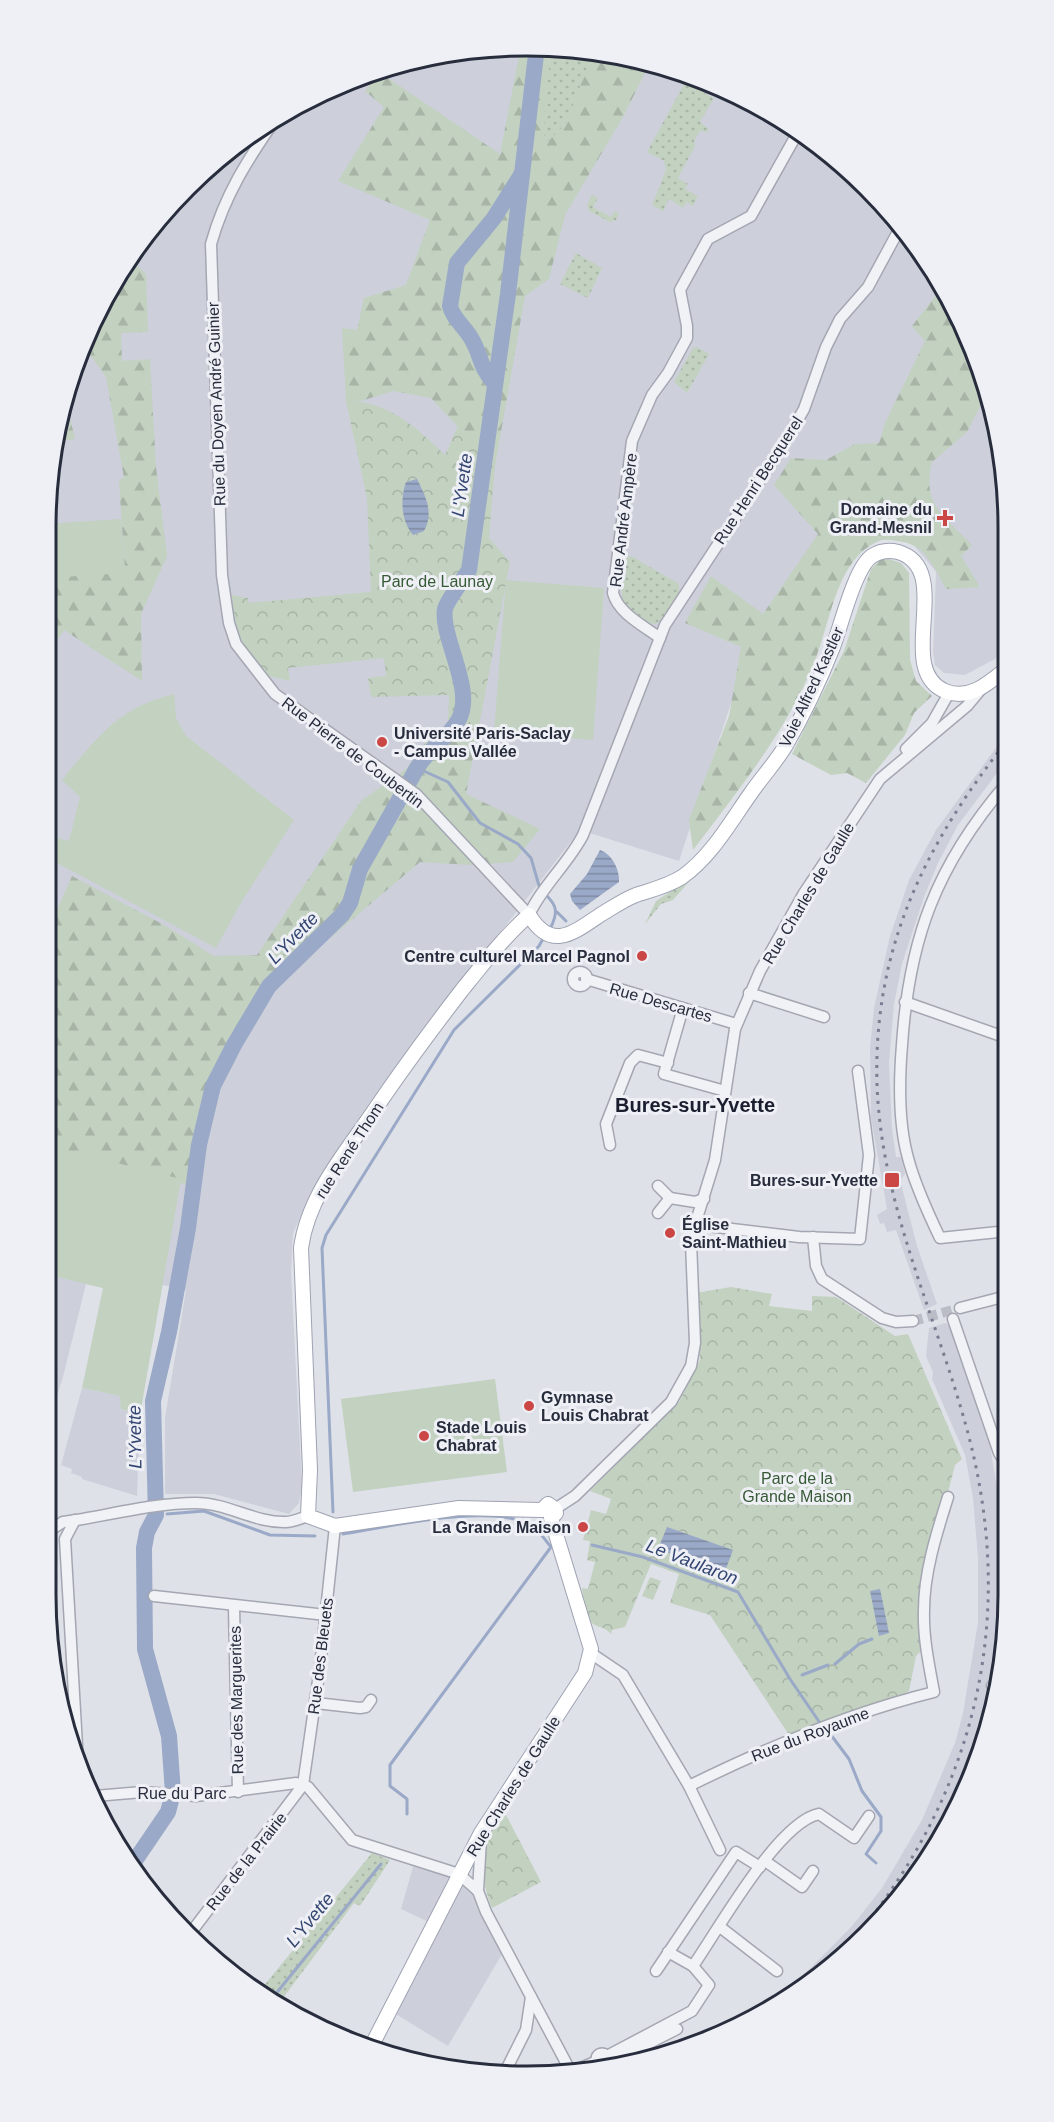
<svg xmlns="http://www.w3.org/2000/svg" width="1054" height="2122" viewBox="0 0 1054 2122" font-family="Helvetica,sans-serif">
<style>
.built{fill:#cdd0da}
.grass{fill:url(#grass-dots)}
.forest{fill:url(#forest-firs)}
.park{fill:url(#park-crowns)}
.garden{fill:#c2d1c0}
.water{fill:url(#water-rules)}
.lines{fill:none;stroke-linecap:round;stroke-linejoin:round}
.stream{stroke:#9aa9c7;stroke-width:3}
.river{stroke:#9aa9c7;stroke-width:16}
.minor-tunnel{stroke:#babdc6;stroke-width:10;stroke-dasharray:10 5;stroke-linecap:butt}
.minor-casing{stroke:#a4a7b2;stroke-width:13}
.major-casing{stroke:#9ea3b3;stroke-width:16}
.minor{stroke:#f1f2f6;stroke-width:10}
.major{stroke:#fff;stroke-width:14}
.rail{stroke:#797e91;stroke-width:3;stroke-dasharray:3 6;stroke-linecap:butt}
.poi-dot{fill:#ca4746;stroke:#eef0f5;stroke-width:2}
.labels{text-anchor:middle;stroke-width:6;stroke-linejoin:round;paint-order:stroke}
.street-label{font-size:16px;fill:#282d3e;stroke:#eef0f5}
.poi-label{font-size:16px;font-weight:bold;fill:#282d3e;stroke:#eef0f5;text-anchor:end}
.park-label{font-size:16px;fill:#375a36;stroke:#eef0f5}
.water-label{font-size:18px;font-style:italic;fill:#334571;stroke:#eef0f5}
.quarter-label{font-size:20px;font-weight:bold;fill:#1a1e2f;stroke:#eef0f5}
.rim{fill:none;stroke:#282d3e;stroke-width:3}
</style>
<defs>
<pattern id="grass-dots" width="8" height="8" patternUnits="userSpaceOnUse" patternTransform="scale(1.5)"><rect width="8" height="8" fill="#c2d1c0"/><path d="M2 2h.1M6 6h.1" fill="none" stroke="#a7b4a6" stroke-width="1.8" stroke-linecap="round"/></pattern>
<pattern id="forest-firs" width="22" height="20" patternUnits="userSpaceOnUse" patternTransform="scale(1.5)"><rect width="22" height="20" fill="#c2d1c0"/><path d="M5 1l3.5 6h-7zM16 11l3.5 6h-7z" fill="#a7b4a6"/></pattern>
<pattern id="park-crowns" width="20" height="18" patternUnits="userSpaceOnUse" patternTransform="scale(1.5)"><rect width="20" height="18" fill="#c2d1c0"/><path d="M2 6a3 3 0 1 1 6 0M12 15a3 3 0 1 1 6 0" fill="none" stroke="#a7b4a6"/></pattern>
<pattern id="water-rules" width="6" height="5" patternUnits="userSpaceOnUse" patternTransform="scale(1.5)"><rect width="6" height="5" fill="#9aa9c7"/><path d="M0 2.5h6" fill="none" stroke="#7e8aa3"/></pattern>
</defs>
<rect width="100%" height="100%" fill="#dfe1e8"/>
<g class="built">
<path d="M527 45 621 54 712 82 821 145 910 234 972 343 1005 464 1006 653 965 675 944 673 935 665 933 652 936 572 912 543 857 493 747 655 679 861 580 830 468 974 393 1075 311 1195 293 1233 291 1272 302 1486 299 1503 289 1514 214 1494H165V1418L186 1290 107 1273 103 1288 86 1284 63 1377 45 1433V649L60 619 45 608V527L54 433 82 342 126 259 186 186 260 126 343 82 433 54Z"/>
<path d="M1006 734V761L958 825 938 863 924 897 902 964 894 1004 889 1063 892 1129 896 1157H901L905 1174 900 1180 917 1246 937 1304 924 1310 896 1230 887 1232 884 1223 880 1224 877 1215 887 1209 871 1118 870 1048 874 1008 890 936 909 880 936 830Z"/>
<path d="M945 1323 952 1326 987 1429 1004 1528 1005 1597 1001 1639 985 1718 955 1807 889 1913 821 1977 772 2007 852 1926 882 1888 922 1820 955 1743 963 1713 978 1622V1558L973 1498 965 1455 932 1379 933 1372 926 1356 929 1328Z"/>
<path d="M82 1388 121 1396V1409L140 1415 137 1496 82 1479V1477L71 1473 72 1469 61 1465Z"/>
<path d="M414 1863 450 1875 473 1894 502 1954 448 2046 394 2013 437 1926 401 1909Z"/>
</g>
<g class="grass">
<path d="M551 47 593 52 566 124 544 145V113Z"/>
<path d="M689 75 709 81 703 92 714 98 700 122 709 129 707 132 700 131 694 141 695 146 678 178 688 184 685 189 698 196 693 206 687 202 683 208 669 199 663 211 652 205 666 170 664 161 647 152Z"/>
<path d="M592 195 598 198 593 207 611 217 615 211 619 214 616 220 610 222 589 211 587 205Z"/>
<path d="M576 253 602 268 588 298 560 284Z"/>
<path d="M697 347 709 354 687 393 674 382 693 348Z"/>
<path d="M631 556 679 584V594L663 619 655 624 648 623 625 605 622 598 621 559Z"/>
<path d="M694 876 673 900 661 904 645 924 656 901Z"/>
<path d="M372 1853 390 1860 360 1906 354 1903 277 2006 258 1993Z"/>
</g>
<g class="forest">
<path d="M521 46 551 47 544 113V145L566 124 593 52 621 54 650 63 623 117 565 215 549 279 525 296 495 466 431 398 393 391 361 401H346L342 328 357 330 364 298 406 285 430 220 338 181 384 107 365 91 379 72 500 154Z"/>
<path d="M137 246 135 264 146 274 148 332 121 333 122 361 150 359 156 467 167 556 141 614 142 681 64 630 45 658V578L125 572 119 480 124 478 106 377 91 356 77 359C87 324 113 275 137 246Z"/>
<path d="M941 289 972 343 986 395 967 432 932 462C921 505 945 517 972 545L961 556 980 587 946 589C934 567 925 543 897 541 891 540 884 539 879 541 837 558 831 620 816 658 788 730 739 789 693 850L689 820 729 716 741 647 685 623 711 576 763 614 818 534 774 485 791 458 826 460 855 444 879 443 885 423 925 341 912 326Z"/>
<path d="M65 398 75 439 53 442Z"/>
<path d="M883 557 901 563 909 573 910 660 916 681 932 696 914 713 905 735 866 783 847 773 831 775 792 754 844 651 871 569Z"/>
<path d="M485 694 466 794 540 829 513 862 473 865 420 862 254 1002 216 1068 198 1127 188 1185 45 1146V937L72 876 164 925 214 956 257 955 361 801 406 769 428 739Z"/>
</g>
<g class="park">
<path d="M346 401C386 400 418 428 445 455L458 426 495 466 489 538 510 562 485 694 448 724 449 695 371 697 368 678 386 676 384 658 288 668 290 681 264 675C243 645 234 632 232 595L248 598 249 603 371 592 367 498Z"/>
<path d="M731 1287 772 1294 769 1306 812 1311V1296L836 1297 895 1336 908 1334 962 1459 955 1465 925 1582 923 1649 916 1656 909 1691 898 1698 819 1727 813 1724 789 1735 710 1615 670 1603 679 1574 651 1564 625 1627 612 1630 611 1634C605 1627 600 1628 595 1625 585 1620 584 1599 582 1588L588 1589 595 1562 587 1560 590 1541 583 1540 591 1510 606 1514 611 1499 590 1491 679 1402 700 1360 696 1293Z"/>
<path d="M650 1577 661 1581 653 1600 642 1596Z"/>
<path d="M504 1811 541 1882 492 1908C477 1872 481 1842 504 1811Z"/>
</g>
<g class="garden">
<path d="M121 519 125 573 45 578V524Z"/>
<path d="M506 580 604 588 593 740 494 732Z"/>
<path d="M174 694 176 718 186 736 294 820 242 901 216 948 46 857 49 836 69 841 80 797 62 780 69 771C104 730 120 708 174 694Z"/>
<path d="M45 1145 181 1179 140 1415 121 1409 120 1396 82 1388 103 1288 45 1274Z"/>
<path d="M495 1379 507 1472 353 1492 341 1399Z"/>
</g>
<g class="water">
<path d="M417 479C426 497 434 513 424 531L413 535C401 521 400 499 406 482Z"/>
<path d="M600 850C612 854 620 870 619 882L580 910 572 901 570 894 587 874Z"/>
<path d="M667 1527 733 1550 724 1574 658 1549Z"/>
<path d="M880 1589 889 1633 879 1636 870 1591Z"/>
</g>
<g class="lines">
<g class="stream">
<path d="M417 768 448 782 480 823 518 844 531 858 540 889"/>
<path d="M545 894C558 906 558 913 550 929"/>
<path d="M557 912 566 921"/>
<path d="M333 1512 322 1248 326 1235 454 1030 539 946 544 937"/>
<path d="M167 1514 204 1511 270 1535 315 1536"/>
<path d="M343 1534C387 1527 494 1502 532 1526 539 1530 545 1540 551 1547L390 1765V1786L407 1799V1814"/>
<path d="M592 1545 643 1557 738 1592 790 1679 820 1723"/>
<path d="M835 1664 859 1644 872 1639"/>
<path d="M802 1675 828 1665"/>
<path d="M828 1731 849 1759 862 1791 881 1817V1831L866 1854 876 1863"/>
<path d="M270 2001 381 1864"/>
</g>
<g class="river">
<path d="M495 384C479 367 482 356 471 338 465 327 453 319 450 306L457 263 494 218 521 175"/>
<path d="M132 1865 168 1812 173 1793 169 1736 145 1649 144 1548 147 1532 156 1515 153 1401 169 1332 188 1228 199 1145 213 1086 234 1045 269 986 342 915 350 903 360 869 417 768C428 749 449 738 459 719 475 689 440 636 445 609 447 600 464 579 469 570L508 294 537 46"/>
</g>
<path class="minor-tunnel" d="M913 1321 960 1308"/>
<defs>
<g id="minor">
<path d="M277 117C248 159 225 194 211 244L222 575 229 623 236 644 275 694 416 794 529 915C542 886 568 864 583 835L665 625 787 439 804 409 826 347 840 319 868 287 901 226"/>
<path d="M660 638C644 626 618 613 613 593L632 441 652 395 668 373 687 338V326L680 290 708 239 751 216 798 132"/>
<path d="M906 749 932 723 949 693"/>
<path d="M1006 784C936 866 909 939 902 1045 899 1081 898 1122 908 1158 915 1185 928 1213 940 1238L1008 1231"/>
<circle cx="580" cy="979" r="7"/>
<path d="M586 979 736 1024"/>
<path d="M749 993 824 1017"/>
<path d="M905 1002 1007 1038"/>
<path d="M683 1008 664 1074 725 1091"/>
<path d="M610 1145 606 1124 630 1063 638 1055 668 1063"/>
<path d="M658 1186 670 1198"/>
<path d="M670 1198 695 1202 704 1199"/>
<path d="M658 1213 670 1198"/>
<path d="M699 1225 799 1237 860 1239 869 1155 858 1071"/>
<path d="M813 1237 816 1266 822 1279 882 1318 896 1322 913 1321"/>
<path d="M960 1308 999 1298 1008 1290"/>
<path d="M953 1319 999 1453 1009 1468"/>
<path d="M555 1509 575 1496 671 1402 691 1366 695 1343 691 1242 699 1225 698 1215 715 1160 735 1029 760 971 804 893 880 779 967 706 982 688"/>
<path d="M75 1520 65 1539 78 1763"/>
<path d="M45 1529H52L63 1522C107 1516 151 1503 196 1503 227 1503 255 1523 286 1522 293 1522 301 1518 308 1516"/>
<path d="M154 1596 326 1615"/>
<path d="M234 1607 238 1792"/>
<path d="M592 1654 623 1675 689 1786 720 1850"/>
<path d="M992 1686H1000"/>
<path d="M316 1703 360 1708 366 1707 371 1700"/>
<path d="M689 1786C768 1747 849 1713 934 1692 929 1665 923 1637 924 1610 924 1572 937 1532 948 1497"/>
<path d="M95 1796 142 1792 196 1796 296 1783 308 1787 352 1840 459 1874 478 1891"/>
<path d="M481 1839 478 1891 486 1912 571 2072"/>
<path d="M765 1861 802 1887 813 1871"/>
<path d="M720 1927 777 1971"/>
<path d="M189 1935 303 1785 320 1667 335 1526"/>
<path d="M668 1952 693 1966"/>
<path d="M656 1971 736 1852 760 1867"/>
<circle cx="602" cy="2059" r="5.5"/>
<path d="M607 2056 692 2011 709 1985 693 1966C718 1930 778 1822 819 1814L854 1838 869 1816"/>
<path d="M607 2061 616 2060 677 2029"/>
<path d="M506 2070 526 2030 531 1997"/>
<path d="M571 2072 597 2061"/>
</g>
<g id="major">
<path d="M542 1510 459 1508 335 1526 308 1516 310 1470 301 1248C308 1195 347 1151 376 1108 403 1068 432 1029 462 990 483 964 504 937 529 915 551 951 572 934 600 915 612 908 623 900 636 895 651 890 668 886 682 877 711 857 731 821 751 793 762 777 776 762 786 745 804 714 820 680 833 647 841 626 855 567 872 556 880 551 890 550 898 552 956 569 893 669 945 691 969 701 989 683 1006 669"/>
<path d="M372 2045 481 1833 585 1673 591 1649 551 1518 556 1513 555 1509 548 1504 542 1510"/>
</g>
</defs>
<use href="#minor" class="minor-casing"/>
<use href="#major" class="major-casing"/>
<use href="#minor" class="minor"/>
<use href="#major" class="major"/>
<path class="rail" d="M818 1979C967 1826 1024 1634 966 1426 935 1313 881 1204 877 1084 873 949 925 845 1006 742"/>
</g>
<g class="poi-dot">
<path d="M942 509h6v6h6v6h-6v6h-6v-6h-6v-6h6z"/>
<circle cx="382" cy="742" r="6"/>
<circle cx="642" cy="956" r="6"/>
<rect x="884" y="1172" width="16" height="16" rx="3"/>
<circle cx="670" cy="1233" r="6"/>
<circle cx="529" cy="1406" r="6"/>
<circle cx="424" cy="1436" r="6"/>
<circle cx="583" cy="1527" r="6"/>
</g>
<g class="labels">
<g class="street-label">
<text transform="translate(216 404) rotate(-92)" y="6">Rue du Doyen André Guinier</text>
<text transform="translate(758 480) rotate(-57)" y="6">Rue Henri Becquerel</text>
<text transform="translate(623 520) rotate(-83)" y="6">Rue André Ampère</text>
<text transform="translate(811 687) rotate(-65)" y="6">Voie Alfred Kastler</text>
<text transform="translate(353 752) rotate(37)" y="6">Rue Pierre de Coubertin</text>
<text transform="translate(808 893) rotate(-59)" y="6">Rue Charles de Gaulle</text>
<text transform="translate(661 1002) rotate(16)" y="6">Rue Descartes</text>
<text transform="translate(349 1150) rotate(-57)" y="6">rue René Thom</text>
<text transform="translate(320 1656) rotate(-83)" y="6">Rue des Bleuets</text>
<text transform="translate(236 1700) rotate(-91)" y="6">Rue des Marguerites</text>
<text transform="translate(810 1734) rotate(-21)" y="6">Rue du Royaume</text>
<text transform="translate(513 1786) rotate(-58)" y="6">Rue Charles de Gaulle</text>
<text x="182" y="1799">Rue du Parc</text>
<text transform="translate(246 1861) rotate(-52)" y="6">Rue de la Prairie</text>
</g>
<g class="poi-label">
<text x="932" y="515">Domaine du<tspan x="932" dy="18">Grand-Mesnil</tspan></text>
<text x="394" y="739" text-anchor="start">Université Paris-Saclay<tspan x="394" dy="18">- Campus Vallée</tspan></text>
<text x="630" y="962">Centre culturel Marcel Pagnol</text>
<text x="878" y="1186">Bures-sur-Yvette</text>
<text x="682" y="1230" text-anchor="start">Église<tspan x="682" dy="18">Saint-Mathieu</tspan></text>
<text x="541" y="1403" text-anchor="start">Gymnase<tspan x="541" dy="18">Louis Chabrat</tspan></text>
<text x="436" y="1433" text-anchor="start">Stade Louis<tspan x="436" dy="18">Chabrat</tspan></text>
<text x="571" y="1533">La Grande Maison</text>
</g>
<g class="park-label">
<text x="437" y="587">Parc de Launay</text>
<text x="797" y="1484">Parc de la<tspan x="797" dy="18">Grande Maison</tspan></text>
</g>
<g class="water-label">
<text transform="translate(462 485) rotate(-82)" y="6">L'Yvette</text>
<text transform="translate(293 938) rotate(-46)" y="6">L'Yvette</text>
<text transform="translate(135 1437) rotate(-91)" y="6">L'Yvette</text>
<text transform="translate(692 1562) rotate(21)" y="6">Le Vaularon</text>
<text transform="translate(310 1920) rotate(-51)" y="6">L'Yvette</text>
</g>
<g class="quarter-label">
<text x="695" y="1112">Bures-sur-Yvette</text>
</g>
</g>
<path d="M0 0H1054V2122H0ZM527 56H527A471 471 0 0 1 998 527V1595A471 471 0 0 1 527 2066H527A471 471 0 0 1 56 1595V527A471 471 0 0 1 527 56Z" fill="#eef0f5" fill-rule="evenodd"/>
<path class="rim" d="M527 56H527A471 471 0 0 1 998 527V1595A471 471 0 0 1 527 2066H527A471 471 0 0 1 56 1595V527A471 471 0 0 1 527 56Z"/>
</svg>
